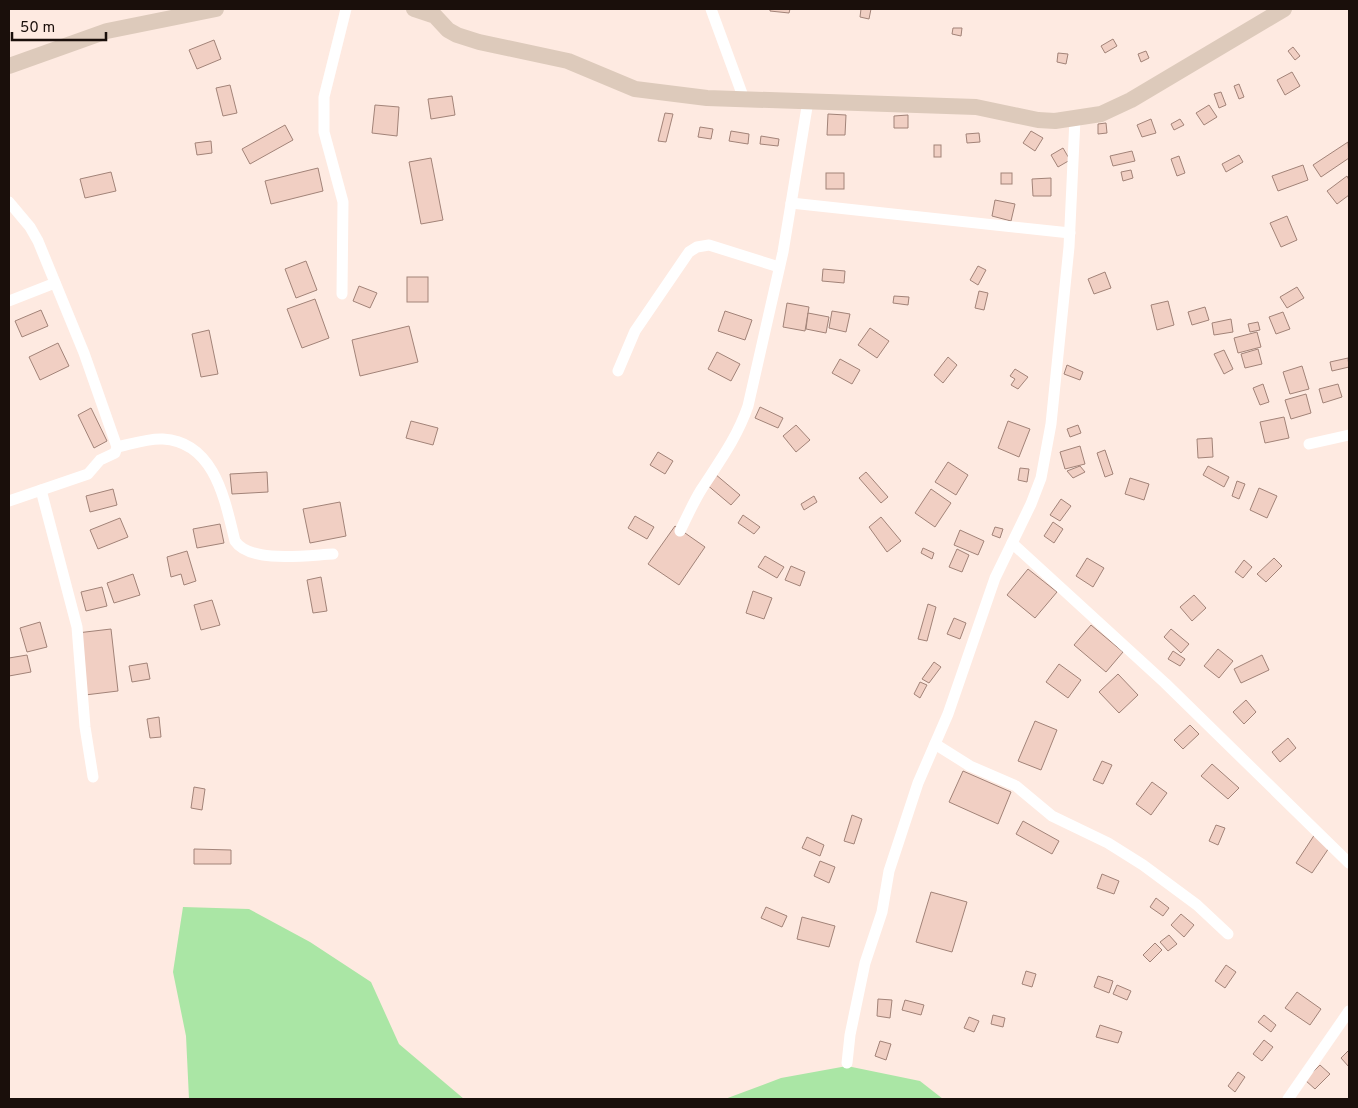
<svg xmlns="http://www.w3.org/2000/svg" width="1358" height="1108" viewBox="0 0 1358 1108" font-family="Overpass,sans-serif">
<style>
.green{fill:#aae6a5}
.building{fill:#f1cfc3;stroke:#a28378}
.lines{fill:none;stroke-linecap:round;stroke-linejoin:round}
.street{stroke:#fff;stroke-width:11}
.secondary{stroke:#ddcabb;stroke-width:16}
</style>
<rect width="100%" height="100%" fill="#feeae1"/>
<g class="green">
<path d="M183 907 249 909 310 942 371 982 399 1044 464 1099H189L186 1036 173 972Z"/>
<path d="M847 1066 920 1081 943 1099H725L781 1078Z"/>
</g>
<g class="building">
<path d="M770 9H790L789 13 770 11Z"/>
<path d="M861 9H871L869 19 860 17Z"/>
<path d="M953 28H962L961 36 952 34Z"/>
<path d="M1113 39 1117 46 1105 53 1101 46Z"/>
<path d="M214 40 221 59 197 69 189 50Z"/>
<path d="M1293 47 1300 56 1295 60 1288 51Z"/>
<path d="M1146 51 1149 58 1141 62 1138 54Z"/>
<path d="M1058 53 1068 54 1066 64 1057 62Z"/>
<path d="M1292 72 1300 86 1285 95 1277 80Z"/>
<path d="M1239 84 1244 97 1239 99 1234 86Z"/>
<path d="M230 85 237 113 223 116 216 88Z"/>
<path d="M1221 92 1226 105 1219 108 1214 94Z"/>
<path d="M452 96 455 115 431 119 428 99Z"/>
<path d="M375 105 399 107 397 136 372 133Z"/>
<path d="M1209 105 1217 117 1204 125 1196 113Z"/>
<path d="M665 113 673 114 666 142 658 141Z"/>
<path d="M828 114 846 115 845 135H827Z"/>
<path d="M908 115V128H894V116Z"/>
<path d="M1151 119 1156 133 1142 137 1137 125Z"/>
<path d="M1180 119 1184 125 1174 130 1171 124Z"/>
<path d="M1106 123 1107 133 1098 134V124Z"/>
<path d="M285 125 293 140 250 164 242 149Z"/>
<path d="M700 127 713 129 711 139 698 137Z"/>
<path d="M731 131 749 134 748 144 729 141Z"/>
<path d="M1031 131 1043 138 1035 151 1023 143Z"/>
<path d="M979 133 980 142 967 143 966 134Z"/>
<path d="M761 136 779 139 778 146 760 144Z"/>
<path d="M211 141 212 153 197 155 195 143Z"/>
<path d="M1348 142 1349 158 1321 177 1313 165Z"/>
<rect x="934" y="145" width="7" height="12"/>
<path d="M1063 148 1070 160 1058 167 1051 155Z"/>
<path d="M1132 151 1135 161 1113 166 1110 156Z"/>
<path d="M1239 155 1243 162 1226 172 1222 164Z"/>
<path d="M1179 156 1185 173 1177 176 1171 159Z"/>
<path d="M431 158 443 220 421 224 409 162Z"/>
<path d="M1303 165 1308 180 1278 191 1272 176Z"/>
<path d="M318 168 323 191 271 204 265 181Z"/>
<path d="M1131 170 1133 178 1123 181 1121 172Z"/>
<path d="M111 172 116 191 85 198 80 179Z"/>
<rect x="826" y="173" width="18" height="16"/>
<rect x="1001" y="173" width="11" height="11"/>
<path d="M1347 176 1349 180V195L1337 204 1327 191Z"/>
<path d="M1051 178V196H1033L1032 179Z"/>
<path d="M995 200 1015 204 1011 221 992 216Z"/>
<path d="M1287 216 1297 240 1281 247 1270 223Z"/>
<path d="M306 261 317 290 296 298 285 269Z"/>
<path d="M978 266 986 270 978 285 970 280Z"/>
<path d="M823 269 845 271 844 283 822 281Z"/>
<path d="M1105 272 1111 288 1094 294 1088 279Z"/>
<rect x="407" y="277" width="21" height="25"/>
<path d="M359 286 377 293 370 308 353 301Z"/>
<path d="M1297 287 1304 298 1287 308 1280 297Z"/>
<path d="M979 291 988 293 984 310 975 308Z"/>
<path d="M894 296 909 297 908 305 893 303Z"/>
<path d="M315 299 329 338 302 348 287 309Z"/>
<path d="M1168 301 1174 325 1157 330 1151 305Z"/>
<path d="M787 303 809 307 805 331 783 327Z"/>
<path d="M1205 307 1209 320 1192 325 1188 312Z"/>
<path d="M41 310 48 326 22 337 15 321Z"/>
<path d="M725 311 752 320 745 340 718 331Z"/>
<path d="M832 311 850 314 846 332 829 328Z"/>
<path d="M1283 312 1290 329 1276 334 1269 317Z"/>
<path d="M808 313 829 317 826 333 806 329Z"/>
<path d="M1231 319 1233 332 1214 335 1212 323Z"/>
<path d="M1258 322 1260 330 1250 332 1248 324Z"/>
<path d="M409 326 418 362 360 376 352 340Z"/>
<path d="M870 328 889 341 877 358 858 345Z"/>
<path d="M209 330 218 374 201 377 192 334Z"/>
<path d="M1257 332 1261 347 1238 353 1234 338Z"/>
<path d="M58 343 69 366 40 380 29 357Z"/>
<path d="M1258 349 1262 364 1245 368 1241 354Z"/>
<path d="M1224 350 1233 369 1224 374 1214 354Z"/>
<path d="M717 352 740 364 731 381 708 369Z"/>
<path d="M948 357 957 365 943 383 934 375Z"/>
<path d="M1348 358 1349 367 1332 371 1330 362Z"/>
<path d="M840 359 860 370 852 384 832 373Z"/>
<path d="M1067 365 1083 372 1080 380 1064 374Z"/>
<path d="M1302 366 1309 389 1290 394 1283 372Z"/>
<path d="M1015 369 1028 377 1018 389 1011 385 1015 379 1010 376Z"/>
<path d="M1263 384 1269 402 1260 405 1253 388Z"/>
<path d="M1338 384 1342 397 1323 403 1319 389Z"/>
<path d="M1306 394 1311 413 1291 419 1285 400Z"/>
<path d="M760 407 783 418 778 428 755 418Z"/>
<path d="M91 408 107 441 94 448 78 415Z"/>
<path d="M1284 417 1289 438 1265 443 1260 422Z"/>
<path d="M411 421 438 428 433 445 406 438Z"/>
<path d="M1008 421 1030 429 1019 457 998 448Z"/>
<path d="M796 425 810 440 796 452 783 436Z"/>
<path d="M1078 425 1081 433 1070 437 1067 429Z"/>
<path d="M1212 438 1213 457 1198 458 1197 439Z"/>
<path d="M1080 446 1085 464 1065 469 1060 452Z"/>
<path d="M1105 450 1113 474 1105 477 1097 453Z"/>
<path d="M658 452 673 461 665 474 650 465Z"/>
<path d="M948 462 968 475 956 495 935 482Z"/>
<path d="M1080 466 1085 472 1073 478 1067 471Z"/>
<path d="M1208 466 1229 477 1224 487 1203 475Z"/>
<path d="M1020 468 1029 469 1027 482 1018 480Z"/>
<path d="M267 472 268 492 232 494 230 474Z"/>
<path d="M866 472 888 497 881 503 859 478Z"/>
<path d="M715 474 740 495 731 505 706 484Z"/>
<path d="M1130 478 1149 484 1144 500 1125 494Z"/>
<path d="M1237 481 1245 484 1239 499 1232 496Z"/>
<path d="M1259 488 1277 496 1267 518 1250 510Z"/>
<path d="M113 489 117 505 90 512 86 496Z"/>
<path d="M931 489 951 503 935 527 915 513Z"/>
<path d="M814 496 817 502 804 510 801 504Z"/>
<path d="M1061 499 1071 506 1060 521 1050 515Z"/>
<path d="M340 502 346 536 310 543 303 509Z"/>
<path d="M743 515 760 527 754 534 738 523Z"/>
<path d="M635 516 654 527 647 539 628 528Z"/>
<path d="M881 517 901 541 887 552 869 527Z"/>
<path d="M120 518 128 537 98 549 90 530Z"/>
<path d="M1053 522 1063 529 1054 543 1044 536Z"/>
<path d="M220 524 224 543 197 548 193 529Z"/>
<path d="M675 526 705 547 679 585 648 564Z"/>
<path d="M995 527 1003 529 1000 538 992 535Z"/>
<path d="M960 530 984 541 978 555 954 545Z"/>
<path d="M923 548 934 553 932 559 921 553Z"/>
<path d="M957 549 969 555 962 572 949 567Z"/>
<path d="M187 551 196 581 184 585 181 574 171 577 167 557Z"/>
<path d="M765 556 784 567 777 578 758 567Z"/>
<path d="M1087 558 1104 568 1093 587 1076 576Z"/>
<path d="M1274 558 1282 566 1266 582 1257 574Z"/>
<path d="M1244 560 1252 567 1243 578 1235 572Z"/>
<path d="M791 566 805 572 800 586 785 580Z"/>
<path d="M1028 569 1057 592 1035 618 1007 595Z"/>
<path d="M133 574 140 595 114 603 107 583Z"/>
<path d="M321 577 327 611 313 613 307 580Z"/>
<path d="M102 587 107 606 86 611 81 592Z"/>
<path d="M753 591 772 598 764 619 746 613Z"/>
<path d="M1194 595 1206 608 1192 621 1180 607Z"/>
<path d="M212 600 220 625 201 630 194 605Z"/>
<path d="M928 604 936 607 927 641 918 639Z"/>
<path d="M954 618 966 623 960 639 947 634Z"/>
<path d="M40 622 47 647 27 652 20 628Z"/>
<path d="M1091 625 1123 652 1106 672 1074 645Z"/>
<path d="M111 629 118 691 85 695 77 633Z"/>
<path d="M1171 629 1189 644 1181 653 1164 637Z"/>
<path d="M1218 649 1233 661 1219 678 1204 666Z"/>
<path d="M1173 651 1185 659 1180 666 1168 659Z"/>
<path d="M27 655 31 672 9 676V658Z"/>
<path d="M1262 655 1269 670 1241 683 1234 669Z"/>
<path d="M934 662 941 667 929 683 922 679Z"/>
<path d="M147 663 150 679 132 682 129 666Z"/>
<path d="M1059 664 1081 680 1068 698 1046 682Z"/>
<path d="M1118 674 1138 695 1119 713 1099 692Z"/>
<path d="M920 682 927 685 920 698 914 694Z"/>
<path d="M1246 700 1256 712 1244 724 1233 712Z"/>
<path d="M159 717 161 737 150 738 147 719Z"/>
<path d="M1035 721 1057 730 1041 770 1018 761Z"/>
<path d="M1190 725 1199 734 1183 749 1174 740Z"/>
<path d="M1288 738 1296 748 1280 762 1272 752Z"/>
<path d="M1102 761 1112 765 1103 784 1093 780Z"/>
<path d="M1212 764 1239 788 1228 799 1201 776Z"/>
<path d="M963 771 1011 792 998 824 949 802Z"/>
<path d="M1152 782 1167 793 1151 815 1136 804Z"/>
<path d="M194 787 205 789 202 810 191 808Z"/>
<path d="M852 815 862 819 854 844 844 841Z"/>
<path d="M1023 821 1059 841 1052 854 1016 834Z"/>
<path d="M1216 825 1225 828 1218 845 1209 841Z"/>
<path d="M1315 834 1331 845 1312 873 1296 863Z"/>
<path d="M807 837 824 845 820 856 802 848Z"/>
<path d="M194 849 231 850V864H194Z"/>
<path d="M820 861 835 867 829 883 814 876Z"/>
<path d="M1102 874 1119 881 1114 894 1097 888Z"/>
<path d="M931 892 967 902 952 952 916 942Z"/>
<path d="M1156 898 1169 908 1163 916 1150 907Z"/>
<path d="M766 907 787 916 782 927 761 918Z"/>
<path d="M1181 914 1194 925 1184 937 1171 925Z"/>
<path d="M802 917 835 926 829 947 797 939Z"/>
<path d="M1169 935 1177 944 1168 951 1160 942Z"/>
<path d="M1155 943 1162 950 1150 962 1143 955Z"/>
<path d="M1226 965 1236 972 1225 988 1215 981Z"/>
<path d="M1026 971 1036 974 1032 987 1022 984Z"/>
<path d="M1098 976 1113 981 1109 993 1094 987Z"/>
<path d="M1117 985 1131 991 1127 1000 1113 994Z"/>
<path d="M1297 992 1321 1009 1310 1025 1285 1008Z"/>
<path d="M878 999 892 1000 890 1018 877 1016Z"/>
<path d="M905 1000 924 1005 921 1015 902 1010Z"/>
<path d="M993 1015 1005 1018 1003 1027 991 1024Z"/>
<path d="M1264 1015 1276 1025 1271 1032 1258 1022Z"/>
<path d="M969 1017 979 1021 974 1032 964 1028Z"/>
<path d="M1100 1025 1122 1032 1118 1043 1096 1037Z"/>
<path d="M1264 1040 1273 1047 1262 1061 1253 1054Z"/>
<path d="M880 1041 891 1044 886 1060 875 1056Z"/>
<path d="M1349 1050V1067L1341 1058Z"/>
<path d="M1320 1065 1330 1074 1315 1089 1305 1080Z"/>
<path d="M1238 1072 1245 1077 1235 1092 1228 1086Z"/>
</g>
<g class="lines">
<g class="street">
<path d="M711 9 744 99"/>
<path d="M9 202 30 227 38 241 84 353 117 447 115 453 100 460 88 474 9 501"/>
<path d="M791 203 1070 233"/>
<path d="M342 294 343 202 324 132V97L346 9"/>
<path d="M9 301 55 283"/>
<path d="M618 371 635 331 689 252 697 247 709 245 779 267"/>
<path d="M1309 444 1349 435"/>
<path d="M117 447C131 444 149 438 163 439 215 442 225 501 235 541 250 564 309 555 333 554"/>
<path d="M41 490 77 627 85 727 93 777"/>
<path d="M680 531C687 517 693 503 701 490 719 462 737 438 748 406L783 252 808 101"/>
<path d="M1012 543 1165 683 1349 863"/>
<path d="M935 744 970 766 1016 786 1052 816 1108 843 1143 865 1197 905 1228 934"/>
<path d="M847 1063 850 1035 865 963 882 912 889 871 918 783 948 714 995 578 1031 504 1041 478 1051 424 1069 247 1075 119"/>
<path d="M1288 1099 1349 1011"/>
</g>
<g class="secondary">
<path d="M414 9 435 16 448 30 457 35 479 42 568 61 635 89 707 98 976 107 1038 120 1055 121 1101 114 1131 100 1284 9"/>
<path d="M9 66 107 31 216 9"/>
</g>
</g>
<rect width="1358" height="1108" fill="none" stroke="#1a0f0b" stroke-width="20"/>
<path d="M12 32v8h94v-8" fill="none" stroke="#1a0f0b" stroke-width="2.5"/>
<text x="20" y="32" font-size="15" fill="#1a0f0b" stroke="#feeae1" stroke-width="4" paint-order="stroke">50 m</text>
</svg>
